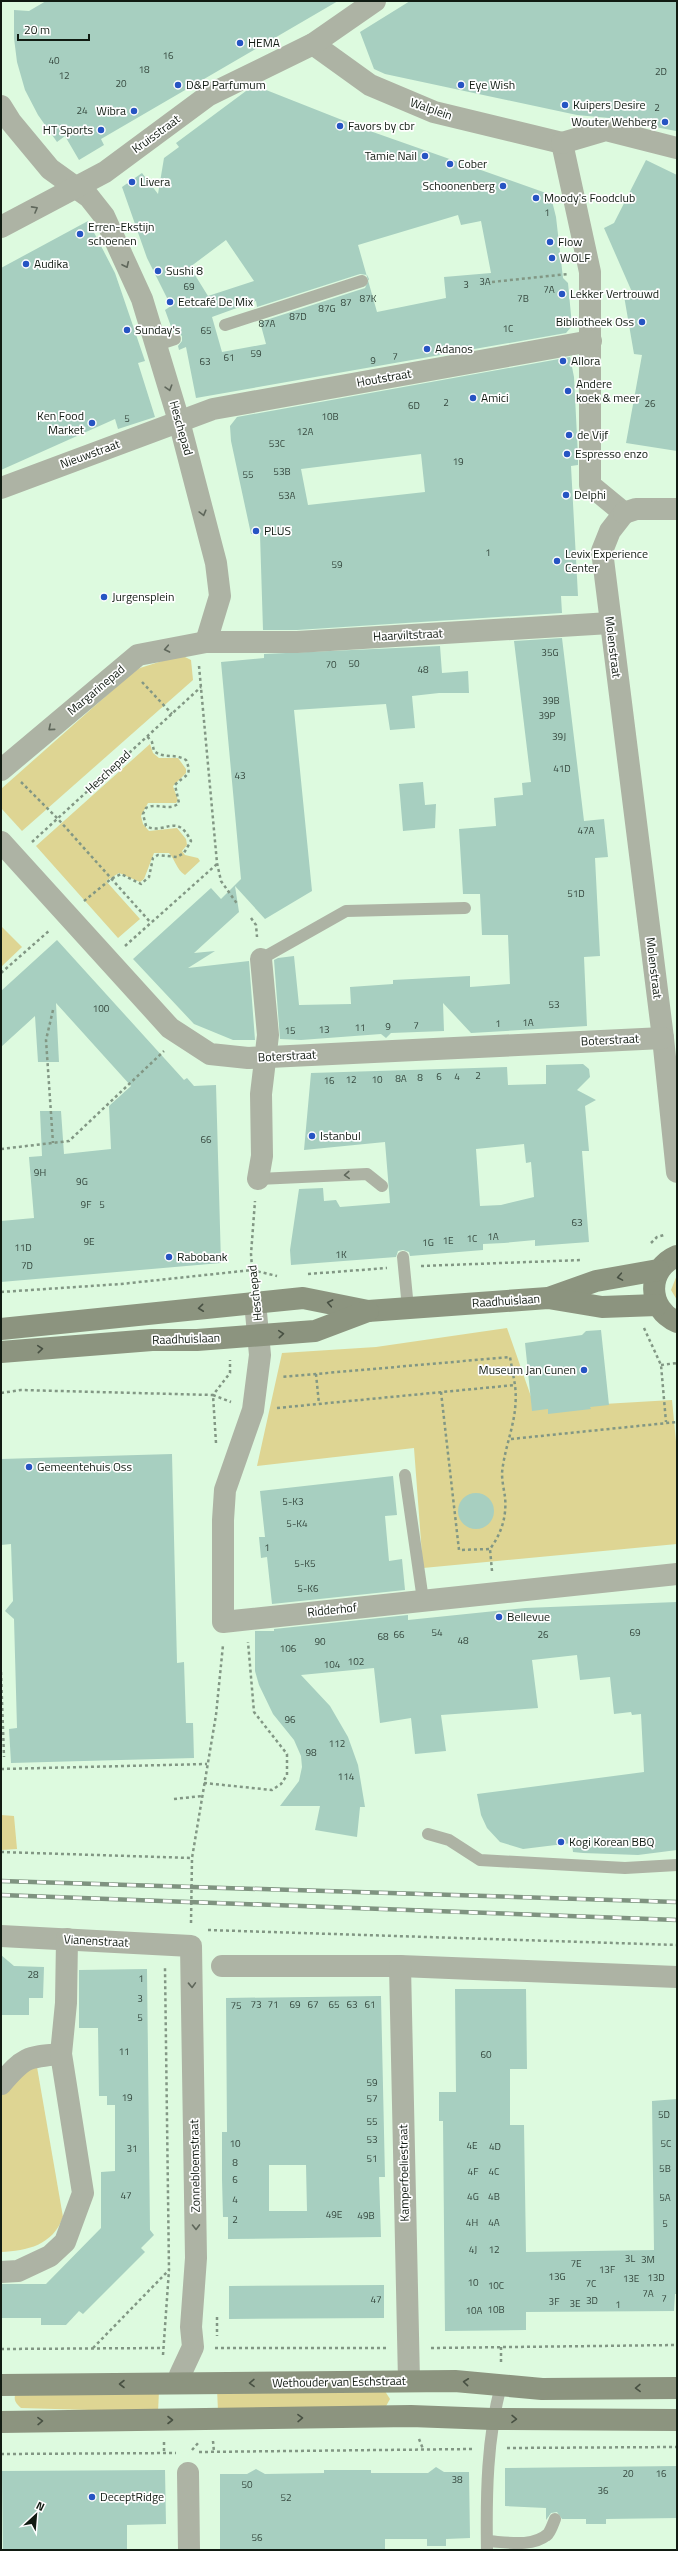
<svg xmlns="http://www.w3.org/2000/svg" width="678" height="2551" viewBox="0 0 678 2551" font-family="'Titillium Web',sans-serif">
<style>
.green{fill:#ded593}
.building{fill:#a7cfc0;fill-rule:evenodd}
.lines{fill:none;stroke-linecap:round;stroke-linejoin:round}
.path{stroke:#829784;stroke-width:2.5;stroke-dasharray:3 3;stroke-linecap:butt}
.lane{stroke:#adb3a4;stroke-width:12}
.street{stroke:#adb3a4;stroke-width:22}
.secondary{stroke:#8c947f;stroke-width:22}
.rail-casing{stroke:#7f9380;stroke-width:4.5}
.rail{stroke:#fefefe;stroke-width:3;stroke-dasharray:9;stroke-linecap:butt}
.oneway{stroke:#5f675b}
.oneway2{stroke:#485143}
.poi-dot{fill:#2654c3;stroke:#fefefe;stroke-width:1.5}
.labels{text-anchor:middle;stroke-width:3.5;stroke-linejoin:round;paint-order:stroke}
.number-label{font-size:10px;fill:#36483e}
.poi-label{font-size:12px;fill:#111b12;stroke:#fefefe;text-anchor:start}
.street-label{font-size:12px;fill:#111b12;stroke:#fefefe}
</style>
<rect width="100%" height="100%" fill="#ddfadf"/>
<g class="green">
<path d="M181 655 191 660 193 680 22 831 1 808V789L133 672 140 668Z"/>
<path d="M150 744 153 753 159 758H178L186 769V773L173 786 178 800 176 803H148L141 816 143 824 149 831 177 828 186 839 187 845 182 851 185 855 198 858 200 861 185 875C176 869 176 861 169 853H154L144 879 140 882 119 873 106 881 140 919 118 938 36 846Z"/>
<path d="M1 926 22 947 1 967Z"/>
<path d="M677 1275V1300L671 1290Z"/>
<path d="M507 1328 535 1408 672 1400 677 1452V1544L423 1568 414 1448 257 1466 282 1353 376 1347Z"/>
<path d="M1 1815 14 1816 17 1849 1 1850Z"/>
<path d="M37 2067 63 2217C53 2245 27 2251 1 2252V2091L20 2068Z"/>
<path d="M383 2388 390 2399 385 2408 218 2411 217 2389Z"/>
<path d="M17 2390 159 2391 158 2412 21 2408C14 2402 13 2398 17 2390Z"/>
</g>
<g class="building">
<path d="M46 1H338L101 139 104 145 79 160 65 136 57 142 38 115 25 90 17 62 14 38V10L29 11Z"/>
<path d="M410 1H677L676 131 609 118 577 115 385 74 374 69 360 32Z"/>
<path d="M256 86 370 131 546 193 552 201 556 217 563 278 568 283 572 326 566 333 196 398 186 347 179 350 178 346 182 341V336L177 332H173L165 310 171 306 147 258 122 187 142 173 158 194 164 158 179 147 176 143 246 91ZM458 215 461 225 481 221 491 273 444 277 446 298 377 312 358 245ZM226 240 254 281 208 296 190 267ZM360 274 367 275 369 279 365 288 260 322 266 344 222 352 212 317 256 301 257 307Z"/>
<path d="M646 160 677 175V451L626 443 642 355 634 354 623 290 632 292 604 228 614 223Z"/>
<path d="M88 221 115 273 145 361 138 363 155 417 118 429 115 419 1 470V268Z"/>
<path d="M570 357 574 377 578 456V465L571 466 578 596H561L562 613 297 630H263L260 534H251L231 441 230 426 237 417ZM421 454 425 492 308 505 301 469Z"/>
<path d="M562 638 584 821 604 819 608 857 595 858 600 956 584 957 587 1026 471 1033 443 1003 444 1031 391 1033 386 1038 381 1034 301 1040 280 1039 274 960 278 958 294 956 299 1005 351 1004 350 987 393 984V980L470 976V987L510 984 508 935H482L480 894H463L459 829 496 826 494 798 523 795 522 783 531 782 514 641Z"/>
<path d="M440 646 442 673 468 671 469 693H439L412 696 415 728 390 730 386 704 294 710 312 891 265 919 235 886 239 912 194 953 215 951 188 968 249 961 255 1040H233L194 1024 133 959 211 888 221 899 241 879 221 662 264 658V654Z"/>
<path d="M423 782 425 805 436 804 435 828 403 831 399 784Z"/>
<path d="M57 940 184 1080 187 1078 194 1086 216 1085 221 1263 1 1282V1221L34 1218 29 1157 42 1156 40 1111H61L64 1154 111 1149 109 1106 131 1086 56 1003 59 1062H38L35 1016 1 1047V991Z"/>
<path d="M583 1064 589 1069 590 1077 577 1090 596 1100 585 1106 589 1151H582L589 1242 535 1246V1240L504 1243 483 1244V1250L410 1256 409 1252 403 1250 398 1251 396 1257 291 1265 290 1250 299 1189 323 1188 324 1201 336 1200 340 1207 390 1203 385 1142 304 1150 311 1073 507 1067 508 1085 546 1084V1065ZM524 1144 526 1163 531 1162 534 1197 501 1205 480 1206 476 1149Z"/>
<path d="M601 1330 609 1405 590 1407 591 1409 548 1414V1409L532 1411 525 1343 582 1335 586 1331Z"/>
<path d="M172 1454 177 1663 184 1662 186 1723H193L194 1758 11 1763 9 1729 17 1728 14 1619 5 1611 13 1601 11 1544 1 1545V1459Z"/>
<path d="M393 1476 397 1515 385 1516 389 1561 402 1559 405 1590 272 1604 267 1557 261 1558 259 1537H265L260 1491Z"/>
<circle cx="476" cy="1511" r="18"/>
<path d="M677 1602V1850L638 1855 583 1853 573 1852 572 1843 523 1849 500 1842 487 1828 481 1815 477 1794 644 1772 641 1714 632 1715 631 1712 614 1714 610 1677 580 1680 577 1655 532 1660 538 1708 441 1715 446 1751 415 1754 411 1718 380 1723 374 1668 301 1675 330 1706 348 1737 358 1765 365 1807H360L357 1837 315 1830 320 1806H280L299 1781 302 1767 301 1756 294 1740 273 1714 259 1685 255 1671V1631H274V1629L408 1615V1620L525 1608Z"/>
<path d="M1 1955 14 1966 44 1967 43 1998H29V2015H1Z"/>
<path d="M147 1969 150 2230 154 2235 141 2248 145 2252 83 2314 79 2311 66 2325H41V2318H1V2284H46L101 2228V2172L115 2171V2105H107V2096H99L98 2028H79V1970Z"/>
<path d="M455 1989H526L527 2069H510V2125H524L526 2252 654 2250 652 2101 677 2099V2294H675L674 2311 526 2312V2330L445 2331 443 2121H439V2092H456Z"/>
<path d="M381 1996 385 2177H379L381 2237 228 2239V2217H223L222 2179V2132H227L226 1998ZM269 2165H306L307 2211H269Z"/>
<path d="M384 2285V2318L229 2319V2286Z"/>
<path d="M677 2466V2518L606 2519V2524H586V2519H562L557 2512 551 2513 546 2520V2508L505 2506V2468Z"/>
<path d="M436 2467 444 2472H469L470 2538 446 2539V2546H427V2539H385V2550H220V2474H247L256 2469 265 2474 324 2473V2470H371V2473H428Z"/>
<path d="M165 2470 166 2524 127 2525V2550H3L2 2471Z"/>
</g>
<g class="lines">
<g class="path">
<path d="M492 282 568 274"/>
<path d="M199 666 217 863 221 881 238 905"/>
<path d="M142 682 172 714"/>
<path d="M21 782 58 819 151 923"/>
<path d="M32 842 201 687"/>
<path d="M84 901 111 879 121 874 141 884 149 877 153 858 158 855 177 857 184 853 191 841C176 811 165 836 146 826L143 814 146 808C157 802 169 812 179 803L175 785C185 774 193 777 186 760 175 753 164 759 154 751L152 742 147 736"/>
<path d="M251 918 256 925 257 937"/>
<path d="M125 946 217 864"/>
<path d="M1 973 50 930"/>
<path d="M53 1010 46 1040 53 1143"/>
<path d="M1 1149 69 1141 164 1051"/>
<path d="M651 1243 657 1237 664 1235"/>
<path d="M421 1266 582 1260"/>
<path d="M308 1274 387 1268"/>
<path d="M253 1280 251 1254 255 1201"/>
<path d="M1 1292 121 1284 252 1270 277 1276"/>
<path d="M644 1328 661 1365 666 1422"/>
<path d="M661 1365 677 1363"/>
<path d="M316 1374 319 1404"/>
<path d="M441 1392 459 1550 490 1549"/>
<path d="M1 1393 21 1390 213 1395 230 1373V1360"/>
<path d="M277 1408 515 1385 510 1357 281 1377"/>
<path d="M511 1439 677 1422"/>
<path d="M216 1443 213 1395 231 1402"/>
<path d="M492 1571 490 1549C501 1534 507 1517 505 1497 504 1490 502 1481 502 1473 505 1442 519 1419 515 1385"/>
<path d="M1 1672 4 1757"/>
<path d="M1 1769 207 1764"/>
<path d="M204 1783 272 1790 281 1784 287 1775V1754L254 1712 248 1642"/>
<path d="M174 1799 202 1796"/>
<path d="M1 1852 192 1858"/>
<path d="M191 1923 192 1858 216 1715 223 1645"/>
<path d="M208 1930 677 1945"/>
<path d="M217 2317V2336"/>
<path d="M501 2347V2363"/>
<path d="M93 2348 169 2270"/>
<path d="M215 2348H386"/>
<path d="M431 2348 677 2345"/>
<path d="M1 2349 162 2348"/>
<path d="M163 2355 169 2270 165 1968"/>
<path d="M419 2439 423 2449"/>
<path d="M213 2441 214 2452"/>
<path d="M164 2442V2453"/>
<path d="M507 2448 677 2447"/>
<path d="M192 2450 199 2442"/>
<path d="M199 2452 472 2449"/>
<path d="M1 2454 176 2453"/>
</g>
<g class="lane">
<path d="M225 325 362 281"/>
<path d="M157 345 175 339"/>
<path d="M261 959 346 911 465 908"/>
<path d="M258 1179 367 1174 382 1186"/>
<path d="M403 1257 408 1308"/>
<path d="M405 1475 423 1600"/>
<path d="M428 1834 449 1840 480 1860 625 1868 677 1865"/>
<path d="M487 2541C505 2542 533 2548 548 2534 551 2530 553 2524 555 2519"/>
<path d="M487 2550C486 2494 487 2439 501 2385"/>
</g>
<g class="street">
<path d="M313 44 370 85 434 112 562 143"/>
<path d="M1 106 11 122 50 169 89 197 104 216 142 299 179 421 216 563 220 596 206 642"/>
<path d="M562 143 590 272V485L624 513"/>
<path d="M562 143 606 130 677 148"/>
<path d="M1 227 105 172 209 95 313 44 375 1"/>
<path d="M1 488 213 409 591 341"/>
<path d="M624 513 610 531 602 551 663 1038 677 1172"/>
<path d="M624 513 636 509H677"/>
<path d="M1 770 138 655 206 642H297L610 623"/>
<path d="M1 842 170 1028 210 1054 248 1058 663 1038"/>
<path d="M258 1179 262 1156 261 1094 268 1035 261 959"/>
<path d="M255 1302 260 1355 253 1410 225 1490 223 1520V1622L677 1574"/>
<path d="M1 1936 191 1946 196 2258 191 2327 193 2347 180 2375V2383"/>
<path d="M222 1966H400L677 1977"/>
<path d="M400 1966 409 2381"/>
<path d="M1 2084C24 2057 26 2057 61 2054"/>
<path d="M1 2272 18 2271 50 2256 65 2242 83 2193 61 2054 66 2003 67 1939"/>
<path d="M188 2473 189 2550"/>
</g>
<g class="secondary">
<path d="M677 1256C646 1269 647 1309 677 1322"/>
<path d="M551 1297 596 1281 658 1270"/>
<path d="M1 1329 303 1298 368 1311 548 1298 602 1307 657 1305"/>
<path d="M1 1352 152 1340H197L315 1331 368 1311"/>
<path d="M1 2385 455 2381 542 2389 677 2388"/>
<path d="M1 2422 411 2416 492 2419 677 2420"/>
</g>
<defs>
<g id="rail">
<path d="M1 1881 677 1902"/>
<path d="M1 1895 677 1920"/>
</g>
</defs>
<use href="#rail" class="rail-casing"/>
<use href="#rail" class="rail"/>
</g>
<defs><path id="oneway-chevron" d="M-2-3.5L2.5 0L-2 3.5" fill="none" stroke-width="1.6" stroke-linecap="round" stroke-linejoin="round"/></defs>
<g class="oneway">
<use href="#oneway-chevron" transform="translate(35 209) rotate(-29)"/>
<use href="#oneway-chevron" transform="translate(126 265) rotate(65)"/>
<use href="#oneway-chevron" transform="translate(169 388) rotate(73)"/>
<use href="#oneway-chevron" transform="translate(203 513) rotate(75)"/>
<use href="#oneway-chevron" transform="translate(167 649) rotate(169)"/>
<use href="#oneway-chevron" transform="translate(51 728) rotate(140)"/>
<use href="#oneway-chevron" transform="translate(347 1175) rotate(177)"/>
<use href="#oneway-chevron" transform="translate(192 1985) rotate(88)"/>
<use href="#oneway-chevron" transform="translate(196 2227) rotate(89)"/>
</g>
<g class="oneway2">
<use href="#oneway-chevron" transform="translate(620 1277) rotate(170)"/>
<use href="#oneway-chevron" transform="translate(330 1303) rotate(-169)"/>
<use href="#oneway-chevron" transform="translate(201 1308) rotate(174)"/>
<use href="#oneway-chevron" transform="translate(281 1334) rotate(-5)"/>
<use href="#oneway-chevron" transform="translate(40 1349) rotate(-5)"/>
<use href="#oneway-chevron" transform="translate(466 2382) rotate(-174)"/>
<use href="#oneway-chevron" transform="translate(252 2383) rotate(179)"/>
<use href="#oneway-chevron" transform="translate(122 2384) rotate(180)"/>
<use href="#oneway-chevron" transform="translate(638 2388) rotate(179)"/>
<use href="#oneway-chevron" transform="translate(300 2418) rotate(-1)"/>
<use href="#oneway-chevron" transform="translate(514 2419) rotate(1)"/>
<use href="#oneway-chevron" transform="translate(170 2420)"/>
<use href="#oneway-chevron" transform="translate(40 2421) rotate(-1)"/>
</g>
<g class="poi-dot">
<circle cx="240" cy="43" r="4"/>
<circle cx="178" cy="85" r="4"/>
<circle cx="461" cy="85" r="4"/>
<circle cx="565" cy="105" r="4"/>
<circle cx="134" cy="111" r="4"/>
<circle cx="665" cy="122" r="4"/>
<circle cx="340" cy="126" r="4"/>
<circle cx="101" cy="130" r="4"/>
<circle cx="425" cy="156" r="4"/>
<circle cx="450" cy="164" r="4"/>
<circle cx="132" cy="182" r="4"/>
<circle cx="503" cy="186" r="4"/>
<circle cx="536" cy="198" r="4"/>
<circle cx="80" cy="234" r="4"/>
<circle cx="550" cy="242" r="4"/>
<circle cx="552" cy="258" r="4"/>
<circle cx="26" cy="264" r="4"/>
<circle cx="158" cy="271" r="4"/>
<circle cx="562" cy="294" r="4"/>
<circle cx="170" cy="302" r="4"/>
<circle cx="642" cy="322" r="4"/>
<circle cx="127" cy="330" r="4"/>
<circle cx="427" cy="349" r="4"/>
<circle cx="563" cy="361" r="4"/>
<circle cx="568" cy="391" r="4"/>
<circle cx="473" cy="398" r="4"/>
<circle cx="92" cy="423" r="4"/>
<circle cx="569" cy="435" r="4"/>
<circle cx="567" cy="454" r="4"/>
<circle cx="566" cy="495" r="4"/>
<circle cx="256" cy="531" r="4"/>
<circle cx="557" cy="561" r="4"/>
<circle cx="104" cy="597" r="4"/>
<circle cx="312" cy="1136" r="4"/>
<circle cx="169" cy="1257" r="4"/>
<circle cx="584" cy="1370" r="4"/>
<circle cx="29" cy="1467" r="4"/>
<circle cx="499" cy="1617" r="4"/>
<circle cx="561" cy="1842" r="4"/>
<circle cx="92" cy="2497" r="4"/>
</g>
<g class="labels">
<g class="number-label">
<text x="168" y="59">16</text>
<text x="54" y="64">40</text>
<text x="144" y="73">18</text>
<text x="661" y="75">2D</text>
<text x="64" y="79">12</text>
<text x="121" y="87">20</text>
<text x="657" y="111">2</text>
<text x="82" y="114">24</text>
<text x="547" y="216">1</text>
<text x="485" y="285">3A</text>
<text x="466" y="288">3</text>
<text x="189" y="290">69</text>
<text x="549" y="293">7A</text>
<text x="368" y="302">87K</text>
<text x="523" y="302">7B</text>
<text x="346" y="306">87</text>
<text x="327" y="312">87G</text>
<text x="298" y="320">87D</text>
<text x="267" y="327">87A</text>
<text x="508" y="332">1C</text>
<text x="206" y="334">65</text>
<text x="256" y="357">59</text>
<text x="395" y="360">7</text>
<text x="229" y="361">61</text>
<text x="373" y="364">9</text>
<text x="205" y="365">63</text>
<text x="446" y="406">2</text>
<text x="650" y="407">26</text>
<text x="414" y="409">6D</text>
<text x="330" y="420">10B</text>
<text x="127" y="422">5</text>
<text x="305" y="435">12A</text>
<text x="277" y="447">53C</text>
<text x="458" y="465">19</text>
<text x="282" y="475">53B</text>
<text x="248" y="478">55</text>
<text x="287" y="499">53A</text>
<text x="488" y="556">1</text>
<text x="337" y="568">59</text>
<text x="550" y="656">35G</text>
<text x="354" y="667">50</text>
<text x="331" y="668">70</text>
<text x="423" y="673">48</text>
<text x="551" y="704">39B</text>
<text x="547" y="719">39P</text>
<text x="559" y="740">39J</text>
<text x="562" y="772">41D</text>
<text x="240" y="779">43</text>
<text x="586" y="834">47A</text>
<text x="576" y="897">51D</text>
<text x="554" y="1008">53</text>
<text x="101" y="1012">100</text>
<text x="528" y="1026">1A</text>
<text x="498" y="1027">1</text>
<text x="416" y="1029">7</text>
<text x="388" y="1030">9</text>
<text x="360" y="1031">11</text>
<text x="324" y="1033">13</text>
<text x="290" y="1034">15</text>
<text x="478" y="1079">2</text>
<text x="439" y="1080">6</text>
<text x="457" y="1080">4</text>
<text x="420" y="1081">8</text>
<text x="401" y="1082">8A</text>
<text x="351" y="1083">12</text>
<text x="377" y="1083">10</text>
<text x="329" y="1084">16</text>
<text x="206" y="1143">66</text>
<text x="40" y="1176">9H</text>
<text x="82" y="1185">9G</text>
<text x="86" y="1208">9F</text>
<text x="102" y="1208">5</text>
<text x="577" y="1226">63</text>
<text x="493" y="1240">1A</text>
<text x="472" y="1242">1C</text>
<text x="448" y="1244">1E</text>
<text x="89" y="1245">9E</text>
<text x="428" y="1246">1G</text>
<text x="23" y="1251">11D</text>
<text x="341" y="1258">1K</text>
<text x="27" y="1269">7D</text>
<text x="293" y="1505">5-K3</text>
<text x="297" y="1527">5-K4</text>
<text x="267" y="1551">1</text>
<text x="305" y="1567">5-K5</text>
<text x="308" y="1592">5-K6</text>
<text x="437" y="1636">54</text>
<text x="635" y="1636">69</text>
<text x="399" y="1638">66</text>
<text x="543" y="1638">26</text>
<text x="383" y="1640">68</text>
<text x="463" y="1644">48</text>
<text x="320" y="1645">90</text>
<text x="288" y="1652">106</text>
<text x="356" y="1665">102</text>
<text x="332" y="1668">104</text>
<text x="290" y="1723">96</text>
<text x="337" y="1747">112</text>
<text x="311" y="1756">98</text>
<text x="346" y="1780">114</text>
<text x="33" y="1978">28</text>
<text x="141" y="1982">1</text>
<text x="140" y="2002">3</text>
<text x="256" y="2008">73</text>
<text x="273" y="2008">71</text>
<text x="295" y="2008">69</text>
<text x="313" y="2008">67</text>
<text x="334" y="2008">65</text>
<text x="352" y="2008">63</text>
<text x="370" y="2008">61</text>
<text x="236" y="2009">75</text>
<text x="140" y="2021">5</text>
<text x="124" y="2055">11</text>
<text x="486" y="2058">60</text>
<text x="372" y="2086">59</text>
<text x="127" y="2101">19</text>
<text x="372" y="2102">57</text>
<text x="664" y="2118">5D</text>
<text x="372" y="2125">55</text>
<text x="372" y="2143">53</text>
<text x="235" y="2147">10</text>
<text x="666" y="2147">5C</text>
<text x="472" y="2149">4E</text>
<text x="495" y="2150">4D</text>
<text x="132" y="2152">31</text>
<text x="372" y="2162">51</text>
<text x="235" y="2166">8</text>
<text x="665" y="2172">5B</text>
<text x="473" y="2175">4F</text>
<text x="494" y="2175">4C</text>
<text x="235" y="2183">6</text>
<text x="126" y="2199">47</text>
<text x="473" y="2200">4G</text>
<text x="494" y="2200">4B</text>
<text x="665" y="2201">5A</text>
<text x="235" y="2203">4</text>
<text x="334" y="2218">49E</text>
<text x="366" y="2219">49B</text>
<text x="235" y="2223">2</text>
<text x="472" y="2226">4H</text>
<text x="494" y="2226">4A</text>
<text x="665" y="2227">5</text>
<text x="473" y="2253">4J</text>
<text x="494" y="2253">12</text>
<text x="630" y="2262">3L</text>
<text x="648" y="2263">3M</text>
<text x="576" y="2267">7E</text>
<text x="607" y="2273">13F</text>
<text x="557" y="2280">13G</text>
<text x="656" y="2281">13D</text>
<text x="631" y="2282">13E</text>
<text x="473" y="2286">10</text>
<text x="591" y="2287">7C</text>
<text x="496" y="2289">10C</text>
<text x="648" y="2297">7A</text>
<text x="664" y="2302">7</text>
<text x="376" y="2303">47</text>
<text x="592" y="2304">3D</text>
<text x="554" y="2305">3F</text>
<text x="575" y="2307">3E</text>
<text x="618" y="2308">1</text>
<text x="496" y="2313">10B</text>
<text x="474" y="2314">10A</text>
<text x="628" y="2477">20</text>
<text x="661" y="2477">16</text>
<text x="457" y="2483">38</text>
<text x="247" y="2488">50</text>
<text x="603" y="2494">36</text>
<text x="286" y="2501">52</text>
<text x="257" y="2541">56</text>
</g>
<g class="poi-label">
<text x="248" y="47">HEMA</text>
<text x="186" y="89">D&amp;P Parfumum</text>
<text x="469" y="89">Eye Wish</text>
<text x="573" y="109">Kuipers Desire</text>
<text x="126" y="115" text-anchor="end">Wibra</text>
<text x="657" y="126" text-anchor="end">Wouter Wehberg</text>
<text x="348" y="130">Favors by cbr</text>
<text x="93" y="134" text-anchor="end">HT Sports</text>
<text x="417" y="160" text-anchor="end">Tamie Nail</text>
<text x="458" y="168">Cober</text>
<text x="140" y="186">Livera</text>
<text x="495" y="190" text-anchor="end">Schoonenberg</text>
<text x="544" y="202">Moody's Foodclub</text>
<text x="88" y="231">Erren-Ekstijn<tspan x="88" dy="14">schoenen</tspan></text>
<text x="558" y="246">Flow</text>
<text x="560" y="262">WOLF</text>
<text x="34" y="268">Audika</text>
<text x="166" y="275">Sushi 8</text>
<text x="570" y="298">Lekker Vertrouwd</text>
<text x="178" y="306">Eetcafé De Mix</text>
<text x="634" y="326" text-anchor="end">Bibliotheek Oss</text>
<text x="135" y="334">Sunday's</text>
<text x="435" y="353">Adanos</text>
<text x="571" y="365">Allora</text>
<text x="576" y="388">Andere<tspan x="576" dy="14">koek &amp; meer</tspan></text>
<text x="481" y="402">Amici</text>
<text x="84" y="420" text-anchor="end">Ken Food<tspan x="84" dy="14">Market</tspan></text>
<text x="577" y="439">de Vijf</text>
<text x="575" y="458">Espresso enzo</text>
<text x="574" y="499">Delphi</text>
<text x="264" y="535">PLUS</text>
<text x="565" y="558">Levix Experience<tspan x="565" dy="14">Center</tspan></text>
<text x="112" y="601">Jurgensplein</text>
<text x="320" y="1140">Istanbul</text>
<text x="177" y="1261">Rabobank</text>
<text x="576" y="1374" text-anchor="end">Museum Jan Cunen</text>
<text x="37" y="1471">Gemeentehuis Oss</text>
<text x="507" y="1621">Bellevue</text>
<text x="569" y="1846">Kogi Korean BBQ</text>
<text x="100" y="2501">DeceptRidge</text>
</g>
<g class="street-label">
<text transform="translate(431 109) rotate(19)" y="4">Walplein</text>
<text transform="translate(156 134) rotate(-36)" y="4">Kruisstraat</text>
<text transform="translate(384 378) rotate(-10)" y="4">Houtstraat</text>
<text transform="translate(181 428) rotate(74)" y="4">Heschepad</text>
<text transform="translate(90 454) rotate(-20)" y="4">Nieuwstraat</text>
<text transform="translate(408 635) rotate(-3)" y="4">Haarviltstraat</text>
<text transform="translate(613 647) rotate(83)" y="4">Molenstraat</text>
<text transform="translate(96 690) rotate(-40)" y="4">Margarinepad</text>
<text transform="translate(108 772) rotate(-43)" y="4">Heschepad</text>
<text transform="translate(654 968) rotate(83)" y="4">Molenstraat</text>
<text transform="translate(610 1040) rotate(-3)" y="4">Boterstraat</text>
<text transform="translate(287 1056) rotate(-3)" y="4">Boterstraat</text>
<text transform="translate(255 1293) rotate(-96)" y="4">Heschepad</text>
<text transform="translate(506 1301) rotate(-4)" y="4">Raadhuislaan</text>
<text transform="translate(186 1339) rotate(-2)" y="4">Raadhuislaan</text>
<text transform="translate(332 1610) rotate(-6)" y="4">Ridderhof</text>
<text transform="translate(96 1941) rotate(3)" y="4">Vianenstraat</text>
<text transform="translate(195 2166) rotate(-91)" y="4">Zonnebloemstraat</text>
<text transform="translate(404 2173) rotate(-91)" y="4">Kamperfoeliestraat</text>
<text transform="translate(339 2382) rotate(-1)" y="4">Wethouder van Eschstraat</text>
</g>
</g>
<rect width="678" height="2551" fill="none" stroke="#111b12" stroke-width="4"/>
<g transform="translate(36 2515) rotate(26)" stroke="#fefefe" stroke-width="3" paint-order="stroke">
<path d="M0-3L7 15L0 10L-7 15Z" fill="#111b12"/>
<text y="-6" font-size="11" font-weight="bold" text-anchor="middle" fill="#111b12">N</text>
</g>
<path d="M18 34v6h71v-6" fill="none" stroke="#111b12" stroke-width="2"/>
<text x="24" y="34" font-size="12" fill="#111b12" stroke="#fefefe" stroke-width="3" paint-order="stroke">20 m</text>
</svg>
